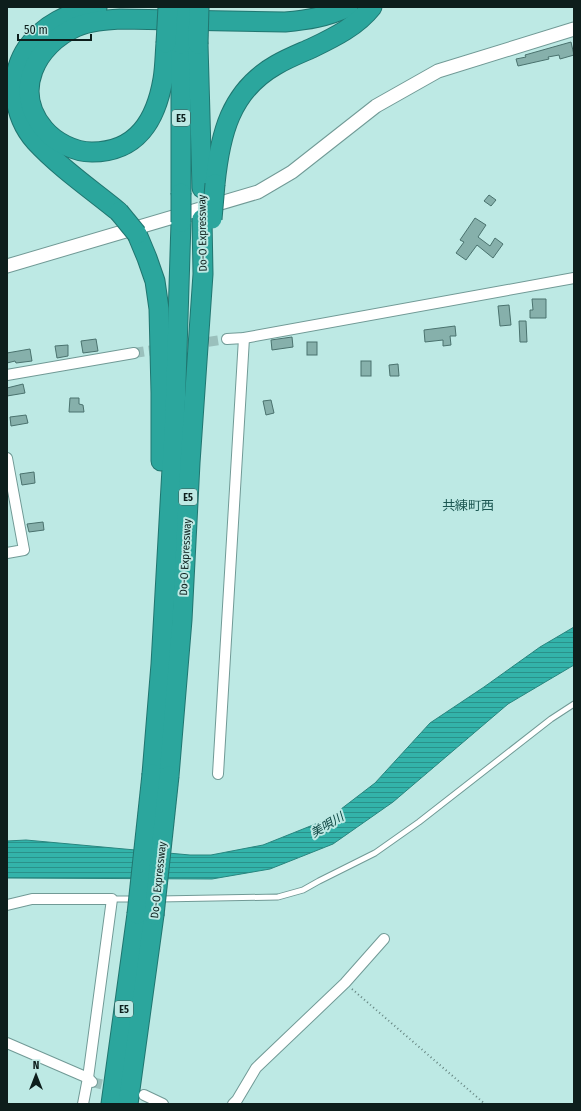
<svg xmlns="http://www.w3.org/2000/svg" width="581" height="1111" viewBox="0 0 581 1111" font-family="'Fira Sans Condensed','Noto Sans JP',sans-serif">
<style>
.water{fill:url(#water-rules);stroke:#28867f}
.building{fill:#86b0ab;stroke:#4a726e}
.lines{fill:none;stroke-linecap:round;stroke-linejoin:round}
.minor-tunnel{stroke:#9ac0bc;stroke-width:10;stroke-dasharray:10 5;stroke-linecap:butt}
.service-casing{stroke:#719a96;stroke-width:7}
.minor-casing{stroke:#719a96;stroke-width:12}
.tertiary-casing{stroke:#719a96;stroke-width:15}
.motorway-casing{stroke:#207670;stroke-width:21}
.path{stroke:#658480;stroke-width:2;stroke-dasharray:1 3;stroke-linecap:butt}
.service{stroke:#fff;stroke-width:5}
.minor{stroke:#fff;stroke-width:10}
.tertiary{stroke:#fff;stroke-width:13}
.motorway{stroke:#2ba69d;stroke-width:19}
.motorway-bridge-casing{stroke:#207670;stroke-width:21;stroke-linecap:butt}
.motorway-bridge{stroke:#2ba69d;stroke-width:19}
.labels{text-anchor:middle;stroke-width:4;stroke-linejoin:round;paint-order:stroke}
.shield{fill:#bde9e4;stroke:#425b58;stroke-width:1}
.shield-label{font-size:10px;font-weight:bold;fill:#0d1e1c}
.street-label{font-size:11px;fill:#0d1e1c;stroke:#bde9e4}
.water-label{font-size:12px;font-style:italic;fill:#0a433f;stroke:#bde9e4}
.quarter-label{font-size:13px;fill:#1c5752;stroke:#bde9e4}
</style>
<defs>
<pattern id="water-rules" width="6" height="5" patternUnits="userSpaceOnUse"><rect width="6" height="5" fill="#33b3aa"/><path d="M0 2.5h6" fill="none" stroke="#2a918a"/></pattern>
</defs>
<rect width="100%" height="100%" fill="#bde9e4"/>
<path class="water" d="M574 627V665L508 704 393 802 333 844 270 869 212 879 7 878V841L26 840 190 855H211L263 845 328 819 375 783 430 723 484 687 540 647Z"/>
<g class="building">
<path d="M571 42 574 55 560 59 559 55 548 57 549 59 518 66 516 59 526 57 525 55Z"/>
<path d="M489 195 496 200 491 206 484 201Z"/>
<path d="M475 218 486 225 478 237 490 246 495 238 503 244 493 258 477 245 466 260 456 253 464 242 460 240Z"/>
<path d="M532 299H546V318H530V310H533Z"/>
<path d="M509 305 511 325 500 326 498 306Z"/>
<path d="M519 321H526L527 342H520Z"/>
<path d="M455 326 456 336H450L451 345 443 346V340L425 342 424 330Z"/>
<path d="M292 337 293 347 272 350 271 340Z"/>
<path d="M96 339 98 351 83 353 81 341Z"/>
<rect x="307" y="342" width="10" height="13"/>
<path d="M68 345V356L57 358 55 346Z"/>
<path d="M30 349 32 361 16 363 15 361 7 363V353Z"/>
<rect x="361" y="361" width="10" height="15"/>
<path d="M398 364 399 376H390L389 365Z"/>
<path d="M23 384 25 393 7 396V388Z"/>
<path d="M70 398H79V404L83 405 84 412H69Z"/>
<path d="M271 400 274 413 266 415 263 401Z"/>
<path d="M26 415 28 423 11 426 10 417Z"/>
<path d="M34 472 35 483 22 485 20 474Z"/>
<path d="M43 522 44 530 29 532 27 524Z"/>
</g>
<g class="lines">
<g class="minor-tunnel">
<path d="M134 353 227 339"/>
<path d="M92 1082 117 1088"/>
</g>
<defs>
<g id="service">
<path d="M112 899H135"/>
<path d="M159 899 278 897 303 890 319 881 375 853 419 822 551 719 574 704"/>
</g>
<g id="minor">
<path d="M227 339 244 338 574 278"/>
<path d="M7 375 134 353"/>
<path d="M7 458 24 550 7 553"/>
<path d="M218 774 244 338"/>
<path d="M7 905 32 899H112L88 1078 83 1104"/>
<path d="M7 1043 88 1078 92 1082"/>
<path d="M144 1095 163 1104"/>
<path d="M233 1104 237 1100 256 1068 345 983 384 939"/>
</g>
<path id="tertiary" d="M7 266 258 192 292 172 376 106 438 71 574 29"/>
<g id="motorway">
<path d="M97 8C69 12 43 25 27 48 8 76 13 116 35 141 60 168 91 189 119 212"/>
<path d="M166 43C165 55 165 67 163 79 156 120 137 152 92 152 74 152 55 142 44 129 12 91 36 45 76 27 90 21 106 20 121 19L285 22C307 20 327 17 348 7"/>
<path d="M181 44V193"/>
<path d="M198 44 202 188"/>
<path d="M215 184C220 135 230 91 276 65 288 58 301 53 312 48 335 37 357 26 372 7"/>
<path d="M137 234 147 258 155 281 159 309 161 393V461"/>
<path d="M152 774 161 664 175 415 181 222"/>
<path d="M169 776 182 620 190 463 203 274 202 219"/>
<path d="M111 1104 137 914"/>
<path d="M128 1104 154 915"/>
</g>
</defs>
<use href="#service" class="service-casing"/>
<use href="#minor" class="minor-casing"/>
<use href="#tertiary" class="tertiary-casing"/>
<use href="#motorway" class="motorway-casing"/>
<path class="path" d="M352 989 485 1104"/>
<use href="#service" class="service"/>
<use href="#minor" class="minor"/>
<use href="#tertiary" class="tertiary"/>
<use href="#motorway" class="motorway"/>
<defs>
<g id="motorway-bridge">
<path d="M181 7V44"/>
<path d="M166 43 168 7"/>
<path d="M198 44 199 7"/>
<path d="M119 212 137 234"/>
<path d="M212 219 215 184"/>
<path d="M181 222V193"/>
<path d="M137 914 152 774"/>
<path d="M154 915 169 776"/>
</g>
</defs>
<use href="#motorway-bridge" class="motorway-bridge-casing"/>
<use href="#motorway-bridge" class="motorway-bridge"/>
</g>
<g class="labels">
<g class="shield">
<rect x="172" y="110" width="18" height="16" rx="3"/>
<rect x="179" y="489" width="18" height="16" rx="3"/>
<rect x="115" y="1001" width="18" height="16" rx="3"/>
</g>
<g class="shield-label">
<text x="181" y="122">E5</text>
<text x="188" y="501">E5</text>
<text x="124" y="1013">E5</text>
</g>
<g class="street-label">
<text transform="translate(202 233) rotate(-91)" y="4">Do-O Expressway</text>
<text transform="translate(185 557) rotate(-87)" y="4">Do-O Expressway</text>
<text transform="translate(158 880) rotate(-84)" y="4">Do-O Expressway</text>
</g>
<g class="water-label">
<text transform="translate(327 825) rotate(-31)" y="4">美唄川</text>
</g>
<g class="quarter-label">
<text x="468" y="510">共練町西</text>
</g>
</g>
<rect width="581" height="1111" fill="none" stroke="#0d1e1c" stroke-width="16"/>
<g transform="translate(36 1075)" stroke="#bde9e4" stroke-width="3" paint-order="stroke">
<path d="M0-3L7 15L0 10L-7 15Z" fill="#0d1e1c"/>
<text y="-6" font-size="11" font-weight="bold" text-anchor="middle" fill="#0d1e1c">N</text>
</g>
<path d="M18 34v6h73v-6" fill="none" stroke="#0d1e1c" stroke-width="2"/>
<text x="24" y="34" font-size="12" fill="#0d1e1c" stroke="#bde9e4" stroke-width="3" paint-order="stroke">50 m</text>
</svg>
